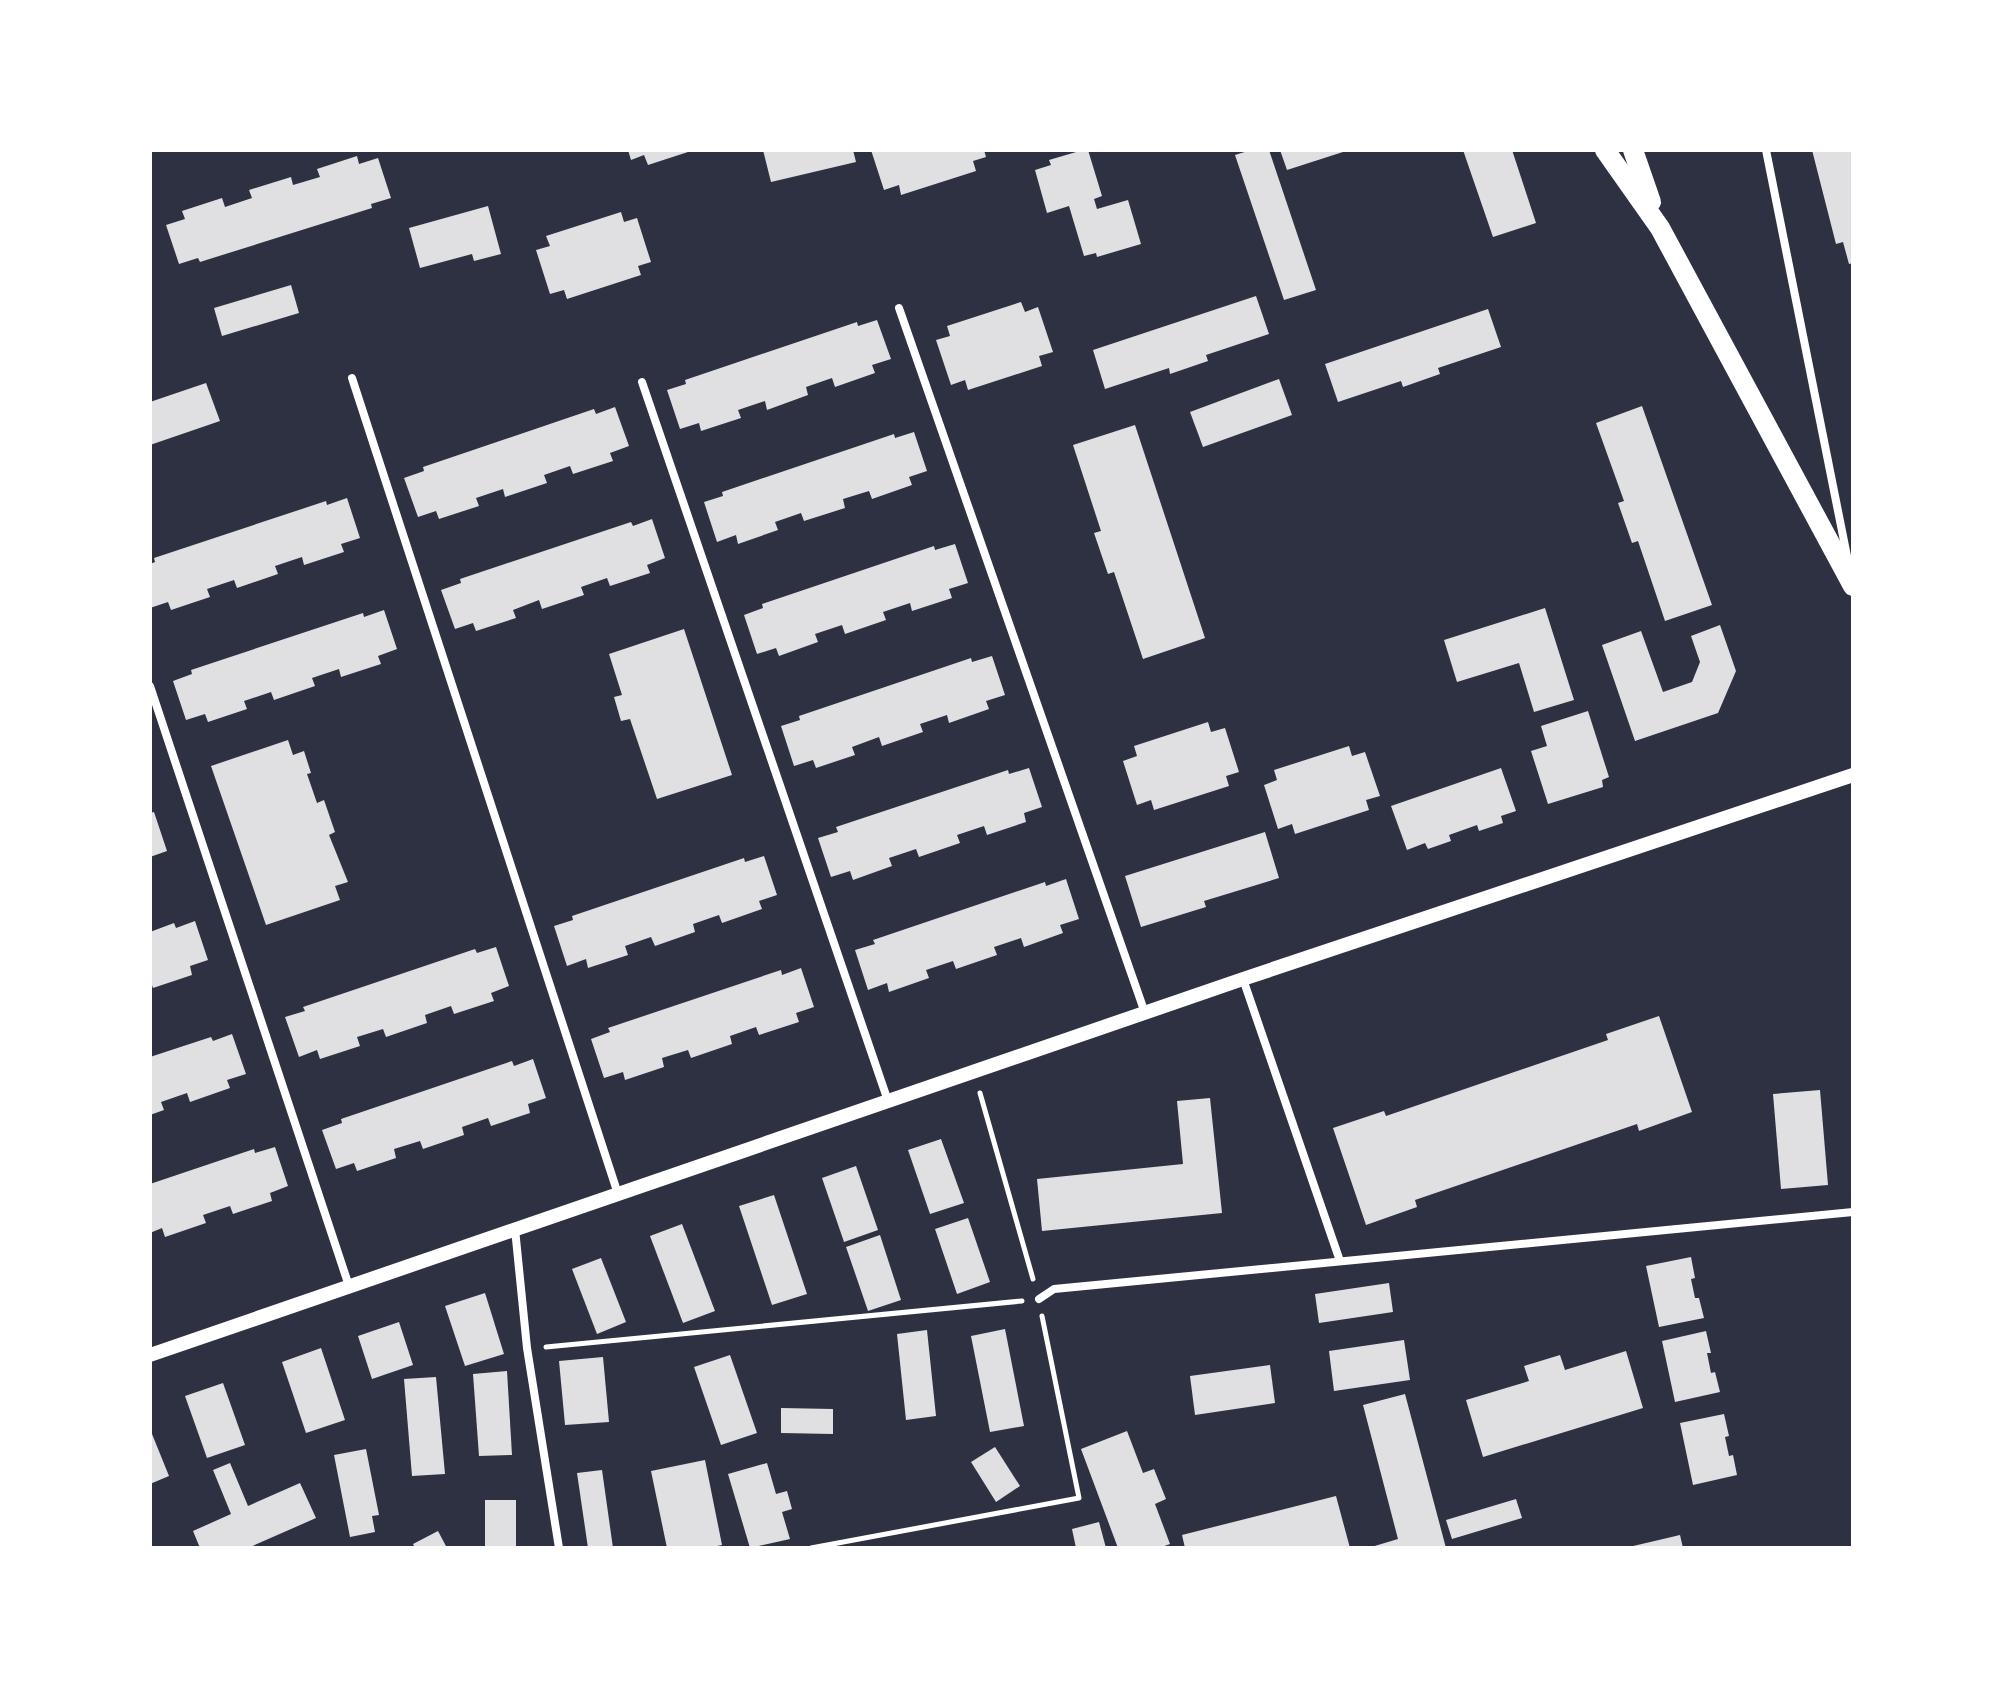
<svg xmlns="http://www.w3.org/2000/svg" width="2003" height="1698" viewBox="0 0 2003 1698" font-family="'Titillium Web',sans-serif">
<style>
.building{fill:#e0e0e3}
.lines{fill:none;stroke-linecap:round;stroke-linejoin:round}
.path{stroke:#fff;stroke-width:5}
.minor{stroke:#fff;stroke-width:8}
.tertiary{stroke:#fff;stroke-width:14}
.primary{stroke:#fff;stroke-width:20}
</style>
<rect width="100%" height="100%" fill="#2d3142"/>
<g class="building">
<path d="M628 150H691V151L648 165 644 155 631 160Z"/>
<path d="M763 150H853L856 162 771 182Z"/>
<path d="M871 150H984L986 157 973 161 976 171 901 195 899 185 884 190Z"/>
<path d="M1083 150H1088L1102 196 1094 199 1097 209 1128 200 1141 244 1097 257 1096 253 1084 256 1069 206 1047 213 1035 170 1051 165 1049 160Z"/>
<path d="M1251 150H1269L1316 290 1284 300 1235 155Z"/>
<path d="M1280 150H1346V151L1287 170Z"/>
<path d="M1463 150H1512L1536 223 1493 237Z"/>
<path d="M1812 150H1853V263L1849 264 1843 242 1836 244Z"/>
<path d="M357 156 359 164 378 158 391 198 371 204 372 208 200 262 198 258 179 264 166 225 185 219 182 211 222 198 225 207 252 198 249 190 291 177 293 185 320 177 317 169Z"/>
<path d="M488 206 501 254 474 261 472 254 420 268 409 228Z"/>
<path d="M621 212 624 222 637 218 651 262 638 266 641 275 567 299 564 290 550 294 536 250 550 246 546 236Z"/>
<path d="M291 285 299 313 222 336 214 308Z"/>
<path d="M1256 296 1269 334 1206 355 1208 361 1170 374 1169 368 1105 389 1093 350Z"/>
<path d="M1021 302 1025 312 1038 307 1053 352 1039 356 1042 366 968 390 965 380 951 385 936 340 950 336 947 326Z"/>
<path d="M1488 309 1501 347 1438 368 1440 374 1403 387 1401 381 1338 402 1325 364Z"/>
<path d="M877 320 891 359 872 365 875 373 835 387 832 378 806 387 808 395 767 410 765 401 738 410 741 418 701 431 699 423 680 429 667 390 686 384 685 380 857 322 858 326Z"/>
<path d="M1279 379 1292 415 1203 447 1190 412Z"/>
<path d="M206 383 220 421 150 445V402Z"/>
<path d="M1642 406 1712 605 1665 621 1638 541 1632 543 1618 503 1624 501 1596 423Z"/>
<path d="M615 407 629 446 610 453 613 461 573 474 570 466 544 475 547 483 505 497 503 489 476 498 479 506 439 519 436 511 418 517 404 478 424 471 423 467 594 409 596 414Z"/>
<path d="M1135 425 1205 638 1143 659 1114 572 1108 574 1094 533 1101 531 1073 445Z"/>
<path d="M914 432 927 471 909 477 912 485 872 499 869 491 843 499 845 508 804 521 801 513 775 522 778 530 738 544 736 535 717 542 704 502 723 496 722 492 894 434 895 438Z"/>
<path d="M347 498 360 538 341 544 344 552 304 565 302 557 275 566 278 574 237 588 234 580 207 589 210 597 171 610 168 602 150 608V564L155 562 154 558 326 501 327 505Z"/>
<path d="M652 519 665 558 647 565 650 573 610 586 607 578 581 587 584 595 542 609 539 600 513 610 516 618 476 631 473 623 455 629 441 590 461 583 460 579 631 522 633 526Z"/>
<path d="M955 544 968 583 949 589 952 598 912 611 910 603 883 612 886 620 845 634 842 625 815 634 818 642 779 656 776 648 757 654 744 615 763 608 762 604 934 546 935 550Z"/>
<path d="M1545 608 1574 700 1534 712 1519 663 1457 682 1444 640Z"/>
<path d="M384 610 397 649 378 656 381 664 341 677 339 669 312 678 315 686 274 700 271 692 244 701 247 709 208 722 205 714 186 720 173 681 192 674 191 670 363 613 364 617Z"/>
<path d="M1720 625 1736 671 1718 713 1635 741 1602 645 1641 631 1663 692 1692 682 1700 662 1691 636Z"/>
<path d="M684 629 732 775 657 799 630 719 621 721 614 697 622 695 609 654Z"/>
<path d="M992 656 1005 695 986 701 989 709 949 723 947 715 920 724 923 732 882 746 879 737 852 747 855 755 816 768 813 760 794 766 781 726 800 720 799 716 971 658 972 662Z"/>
<path d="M1588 711 1609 777 1602 780 1603 787 1548 804 1531 751 1547 746 1541 726Z"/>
<path d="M1208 722 1211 732 1225 728 1239 772 1226 776 1229 786 1154 810 1151 800 1137 805 1123 761 1137 756 1134 746Z"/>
<path d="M288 740 293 755 304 751 311 773 307 774 317 803 324 800 335 832 329 835 348 882 335 886 340 900 266 925 211 766Z"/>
<path d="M1349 746 1352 756 1365 752 1380 796 1366 800 1369 810 1295 834 1292 824 1278 829 1264 785 1277 780 1274 770Z"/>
<path d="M1029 768 1042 807 1024 813 1026 822 987 835 984 826 957 835 960 843 919 857 916 849 889 858 892 866 853 880 850 871 831 877 818 838 838 832 836 827 1008 770 1009 774Z"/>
<path d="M1501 768 1516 811 1501 816 1503 823 1479 831 1477 825 1449 835 1451 841 1428 849 1425 843 1407 850 1391 806Z"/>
<path d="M154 812 167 851 150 857V813Z"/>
<path d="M1265 832 1279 878 1204 901 1206 907 1141 927 1125 876Z"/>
<path d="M764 856 777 895 759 901 762 909 722 923 719 915 693 924 695 932 655 946 651 937 625 946 628 955 588 968 586 959 567 966 554 926 573 920 572 916 744 858 745 862Z"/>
<path d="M1066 879 1079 919 1060 925 1063 933 1024 947 1021 938 994 947 997 955 956 969 953 961 926 970 929 978 889 992 887 983 868 990 855 950 875 944 873 940 1045 882 1046 886Z"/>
<path d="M195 921 208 960 190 966 192 975 153 988 150 980V932L174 923 176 928Z"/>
<path d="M496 947 509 986 491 993 494 1001 454 1014 451 1006 425 1015 427 1023 386 1037 383 1029 357 1037 360 1046 320 1059 317 1050 299 1057 285 1017 305 1011 303 1007 475 949 477 953Z"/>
<path d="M801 968 814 1007 796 1013 799 1022 759 1035 756 1027 730 1036 732 1044 691 1058 688 1050 662 1058 664 1067 625 1080 623 1072 604 1078 591 1039 610 1032 608 1028 781 970 782 975Z"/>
<path d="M1659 1016 1692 1112 1639 1131 1637 1124 1415 1200 1417 1207 1366 1225 1333 1128 1384 1111 1386 1116 1608 1040 1606 1034Z"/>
<path d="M232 1034 246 1074 227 1080 230 1088 190 1102 187 1093 161 1102 164 1110 150 1115V1057L211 1037 213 1041Z"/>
<path d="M533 1059 546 1098 528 1104 530 1113 491 1126 488 1118 462 1127 464 1135 423 1149 420 1141 394 1149 396 1158 357 1171 354 1163 336 1169 322 1130 342 1123 341 1119 512 1061 514 1066Z"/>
<path d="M1820 1090 1828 1185 1781 1189 1773 1094Z"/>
<path d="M1210 1098 1222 1213 1042 1231 1037 1179 1183 1164 1177 1101Z"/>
<path d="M941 1139 964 1203 930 1214 908 1150Z"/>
<path d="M275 1147 288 1186 270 1193 272 1201 233 1214 230 1206 203 1215 206 1223 165 1237 162 1228 150 1233V1184L254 1149 255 1153Z"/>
<path d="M856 1166 878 1230 844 1242 822 1178Z"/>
<path d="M774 1195 807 1294 772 1305 739 1206Z"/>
<path d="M968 1218 990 1282 957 1294 935 1229Z"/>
<path d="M682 1224 715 1311 683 1323 650 1236Z"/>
<path d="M880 1235 901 1300 868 1311 846 1247Z"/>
<path d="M1691 1257 1695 1278 1691 1279 1695 1298H1699L1704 1318 1659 1327 1646 1266Z"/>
<path d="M601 1258 626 1322 597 1334 572 1269Z"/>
<path d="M1389 1283 1393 1312 1319 1323 1315 1294Z"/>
<path d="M485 1293 504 1354 465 1366 445 1306Z"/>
<path d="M399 1322 413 1365 372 1379 358 1336Z"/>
<path d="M1005 1329 1024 1426 990 1432 971 1336Z"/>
<path d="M927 1330 936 1416 906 1420 897 1334Z"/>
<path d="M1706 1331 1711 1353H1707L1711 1373 1715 1372 1720 1392 1675 1402 1662 1341Z"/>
<path d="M1404 1340 1410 1380 1334 1391 1329 1351Z"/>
<path d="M321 1348 345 1420 306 1433 282 1362Z"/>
<path d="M1626 1351 1643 1408 1483 1457 1466 1400 1529 1381 1524 1366 1560 1355 1565 1370Z"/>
<path d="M730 1355 757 1433 721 1445 694 1367Z"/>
<path d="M603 1357 609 1422 565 1425 559 1361Z"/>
<path d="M1270 1365 1275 1403 1195 1415 1190 1376Z"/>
<path d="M507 1371 512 1455 479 1456 473 1374Z"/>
<path d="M436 1377 445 1474 412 1476 404 1379Z"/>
<path d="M223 1383 245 1445 207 1458 185 1396Z"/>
<path d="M1405 1394 1446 1548H1368L1398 1539 1363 1405Z"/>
<path d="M781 1408 833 1409V1434L781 1433Z"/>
<path d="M1724 1414 1729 1436 1725 1437 1729 1456 1733 1455 1737 1475 1693 1485 1680 1423Z"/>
<path d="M150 1429 169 1476 150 1484Z"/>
<path d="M1127 1431 1143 1473 1154 1469 1166 1499 1155 1504 1170 1544 1159 1548H1118L1081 1449Z"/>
<path d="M995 1447 1020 1486 996 1502 971 1462Z"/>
<path d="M366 1449 379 1515 372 1516 375 1532 350 1537 334 1455Z"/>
<path d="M705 1460 722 1545 707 1548H667L651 1471Z"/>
<path d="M230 1463 248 1506 300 1483 316 1518 248 1548H200L193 1531 231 1514 213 1470Z"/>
<path d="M767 1463 776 1494 787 1491 792 1509 782 1512 790 1539 750 1548 728 1474Z"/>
<path d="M602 1470 613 1548H588L577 1473Z"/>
<path d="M1336 1496 1350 1548H1185L1182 1535Z"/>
<path d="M1516 1499 1522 1518 1452 1539 1446 1520Z"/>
<rect x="485" y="1500" width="31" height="48"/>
<path d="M1099 1522 1106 1548H1076L1072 1529Z"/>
<path d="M438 1531 447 1548H415L413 1544Z"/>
<path d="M1680 1535 1683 1548H1629V1547Z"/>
</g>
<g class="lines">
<g class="path">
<path d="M980 1093 1033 1279"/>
<path d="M546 1347 1022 1301"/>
<path d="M811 1548 1079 1498 1042 1316"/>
</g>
<g class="minor">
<path d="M1766 150 1848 561"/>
<path d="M899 308 1145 1013"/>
<path d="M352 378 618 1194"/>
<path d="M642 382 888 1101"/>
<path d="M150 686 349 1286"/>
<path d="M1243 979 1340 1261"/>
<path d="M515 1229 527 1348 559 1548"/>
<path d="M1039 1299 1054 1289 1853 1212"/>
</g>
<path class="tertiary" d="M150 1355 1243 979 1853 775"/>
<g class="primary">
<path d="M1605 150 1660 228 1853 586"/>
<path d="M1633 150 1651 202"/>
</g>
</g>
<rect width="2003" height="1698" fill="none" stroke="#ffffff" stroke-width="304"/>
</svg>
